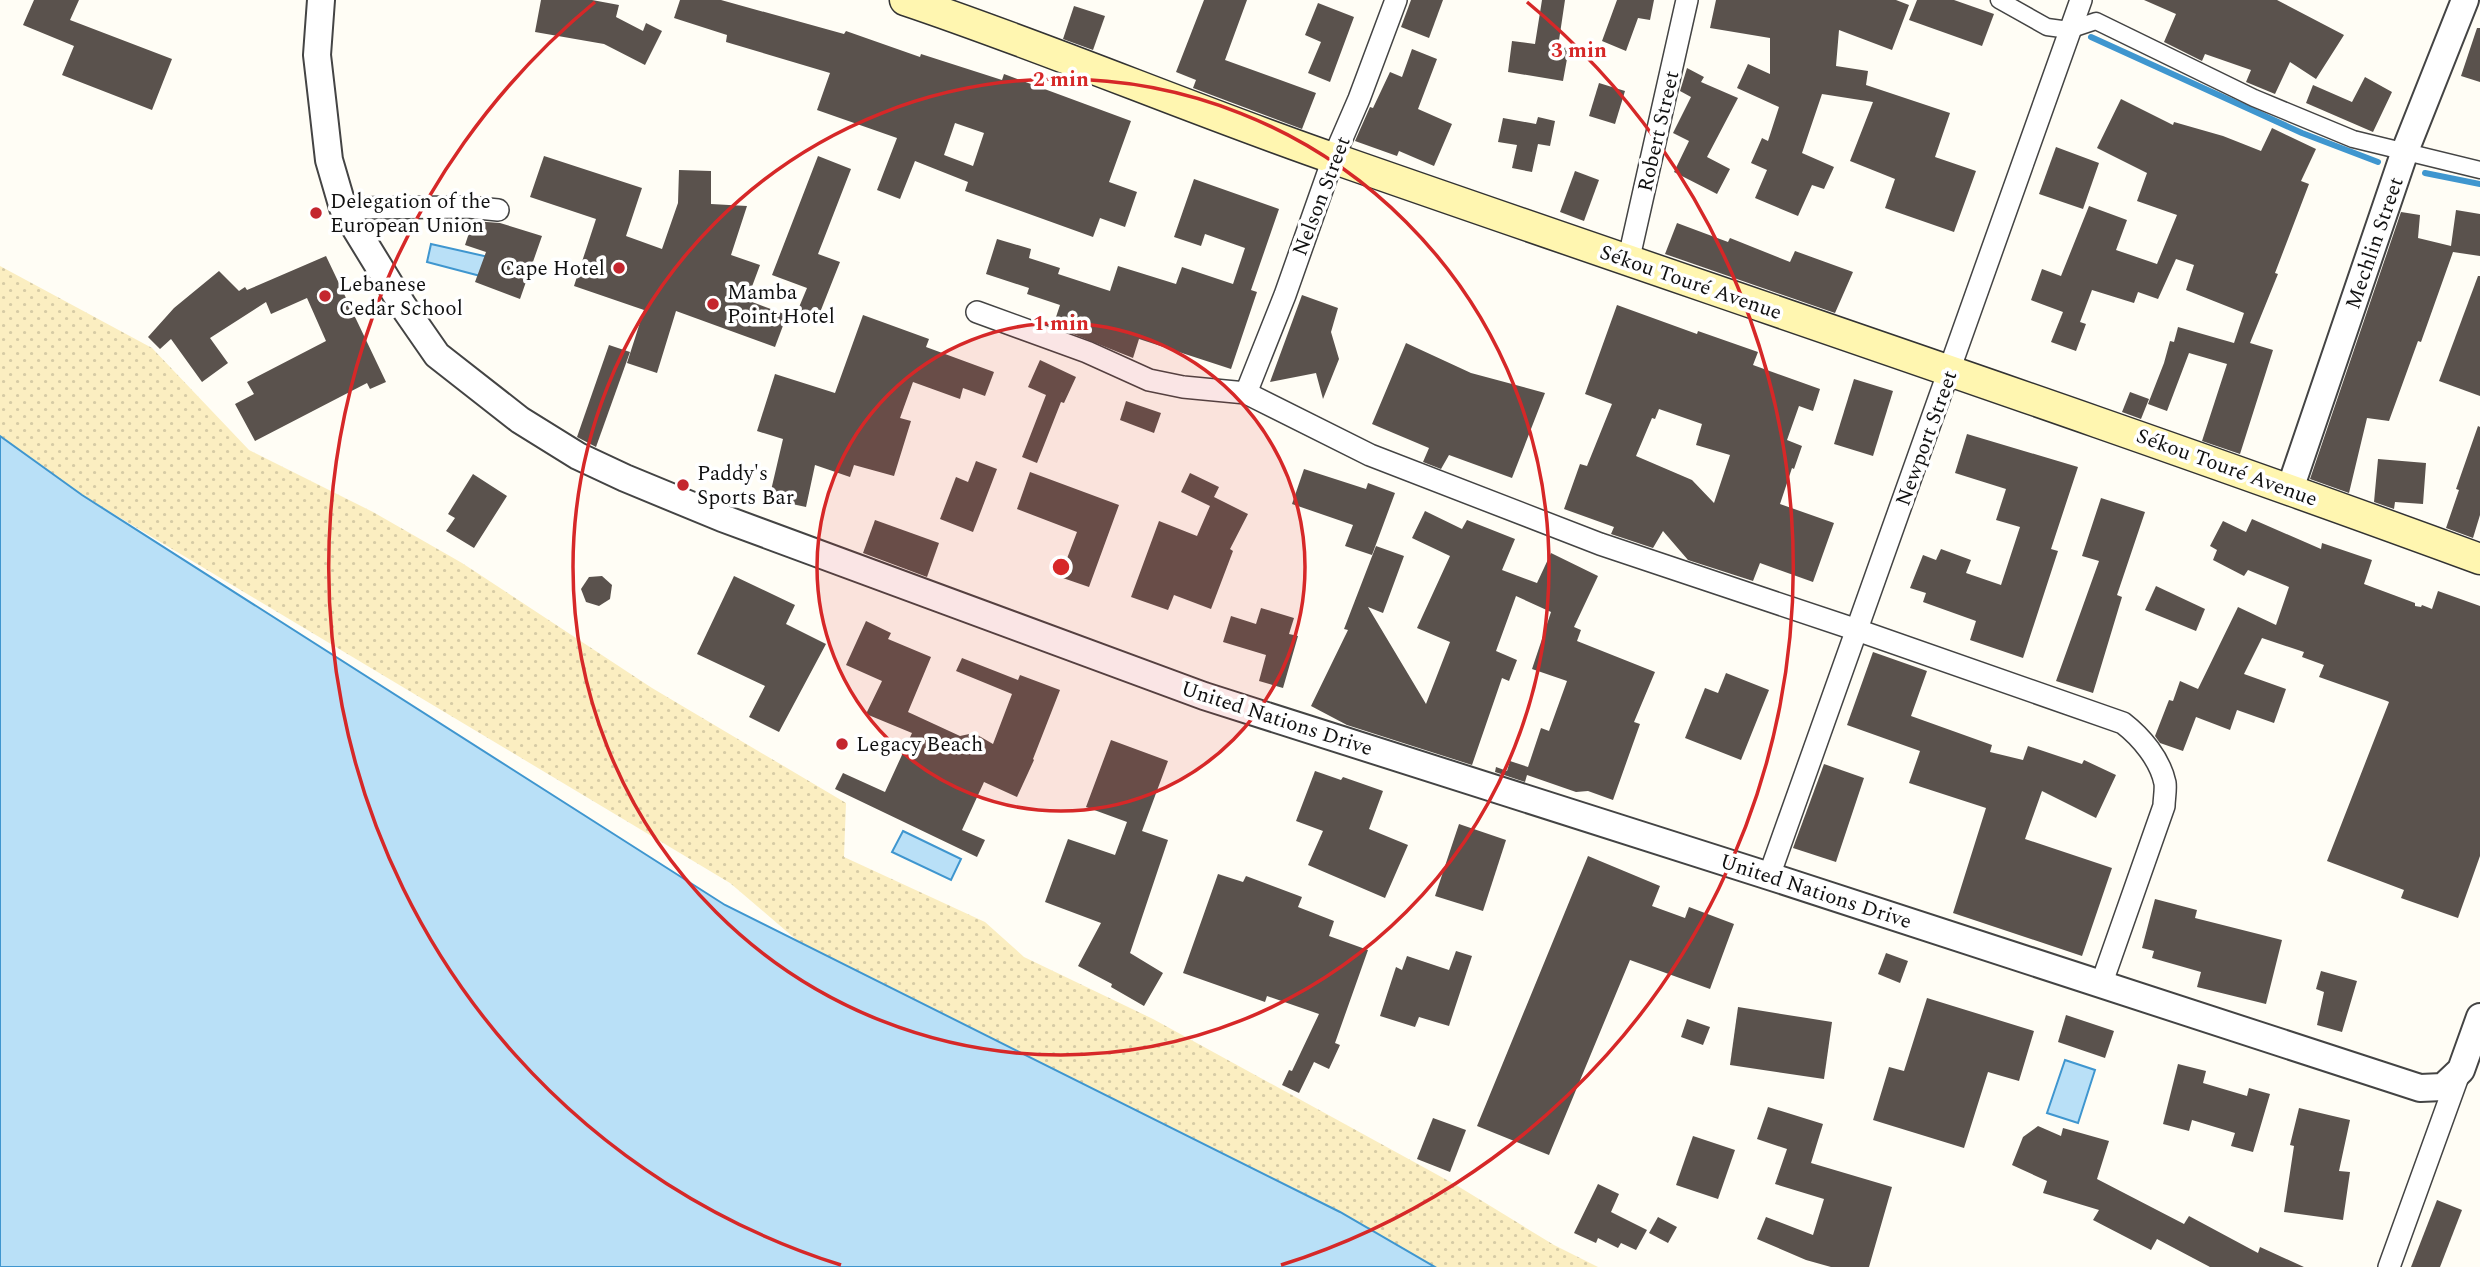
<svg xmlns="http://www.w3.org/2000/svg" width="2480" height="1267" viewBox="0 0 2480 1267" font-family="Spectral,serif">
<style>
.sand{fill:url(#sand-dots)}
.water{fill:#b9e0f7;stroke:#3f96cf;stroke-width:2}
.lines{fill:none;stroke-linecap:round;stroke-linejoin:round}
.stream{stroke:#3f96cf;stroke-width:6}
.building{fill:#5a524d;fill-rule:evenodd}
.pedestrian-casing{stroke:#444;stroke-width:19}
.minor-casing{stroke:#444;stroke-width:24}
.tertiary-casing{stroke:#444;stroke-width:30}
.secondary-casing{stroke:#333;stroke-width:33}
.pedestrian{stroke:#fff;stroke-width:16}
.minor{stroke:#fff;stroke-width:21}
.tertiary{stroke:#fff;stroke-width:26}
.secondary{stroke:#fff6b0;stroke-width:30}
.ring{fill:none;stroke:#d62828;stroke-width:3.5}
.poi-dot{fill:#c4262e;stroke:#fff;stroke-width:2.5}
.labels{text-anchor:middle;stroke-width:7;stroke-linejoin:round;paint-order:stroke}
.street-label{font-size:21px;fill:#111;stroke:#fff}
.poi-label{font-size:21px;fill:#111;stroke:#fff;text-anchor:start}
.centre{fill:#d62828;stroke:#fff;stroke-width:3.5}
.ring-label{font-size:21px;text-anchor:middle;font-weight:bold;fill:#d62828;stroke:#fff;stroke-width:7;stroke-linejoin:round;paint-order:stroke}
</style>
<defs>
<pattern id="sand-dots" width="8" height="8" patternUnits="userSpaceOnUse" patternTransform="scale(1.75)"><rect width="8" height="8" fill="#fbeec1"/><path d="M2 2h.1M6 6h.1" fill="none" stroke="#d6cba5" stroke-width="1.8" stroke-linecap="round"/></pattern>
</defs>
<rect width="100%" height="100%" fill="#fffdf5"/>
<path class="sand" d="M0 266 152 348 249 450 373 512 462 563 652 688 846 803 844 857 985 922 1024 957 1153 1019 1456 1185 1554 1245 1598 1267H1435L1195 1140 799 942 730 883 82 495 0 436Z"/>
<g class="water">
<path d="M431 244 493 258 488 278 427 262Z"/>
<path d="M0 436 82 495 725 905 1340 1212 1435 1267H0Z"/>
<path d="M903 831 961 859 951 880 892 852Z"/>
<path d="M2065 1060 2095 1070 2078 1123 2047 1113Z"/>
</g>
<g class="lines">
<g class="stream">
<path d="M2091 37 2302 133 2378 162"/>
<path d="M2425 173 2480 184"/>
</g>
</g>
<g class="building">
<path d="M34 0H79L70 20 172 59 152 110 62 75 74 46 23 25Z"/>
<path d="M541 0H592L619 5 616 17 643 31 646 23 662 31 645 65 604 44 535 32Z"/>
<path d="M680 0H721L844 34 846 31 920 57 921 54 1002 80 1004 74 1131 121 1109 182 1137 192 1125 227 1100 218 1093 237 965 191 968 182 915 161 900 199 877 190 897 138 817 110 830 73 726 42 727 35 674 18ZM955 123 984 133 973 166 944 155Z"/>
<path d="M1204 0H1247L1225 60 1316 93 1302 129 1193 88 1196 80 1176 72Z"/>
<path d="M1411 0H1443L1429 38 1401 27Z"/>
<path d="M1542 0H1565L1558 47 1569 48 1563 81 1508 72 1512 41 1535 44Z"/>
<path d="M1617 0H1654L1650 20 1638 18 1626 51 1602 41Z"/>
<path d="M1716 0H1896L1909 5 1892 50 1839 30 1836 66 1868 71 1866 85 1950 113 1935 157 1976 171 1954 232 1885 208 1895 179 1850 161 1873 102 1822 94 1802 153 1834 167 1824 189 1812 185 1798 216 1755 198 1767 170 1751 163 1762 138 1768 141 1779 107 1737 88 1748 64 1770 74V38L1710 28Z"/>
<path d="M1917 0H1954L1994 14 1982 46 1909 20Z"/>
<path d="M2144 0H2277L2344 35 2316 79 2290 62 2275 94 2246 82 2251 70 2205 54 2202 61 2164 42 2176 14Z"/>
<path d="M1318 3 1354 17 1330 82 1308 73 1321 42 1305 35Z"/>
<path d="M1074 6 1105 16 1093 50 1063 39Z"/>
<path d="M2477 28H2480V82L2461 76Z"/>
<path d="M1412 49 1437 59 1418 109 1452 124 1434 166 1399 151 1397 156 1355 141 1370 107 1373 108 1390 72 1402 77Z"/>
<path d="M1687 68 1704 77 1701 82 1738 98 1707 157 1730 169 1717 194 1674 172 1689 141 1673 133 1691 97 1680 91Z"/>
<path d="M2365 77 2392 92 2373 132 2306 103 2313 85 2352 102Z"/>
<path d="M1599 83 1625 91 1615 124 1589 116Z"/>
<path d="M2121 99 2173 125 2174 122 2223 136 2261 151 2272 128 2316 149 2301 181 2309 184 2275 273 2278 274 2250 343 2273 350 2240 454 2202 441 2227 364 2189 353 2167 411 2148 404 2164 363 2170 341 2174 342 2178 327 2234 343 2244 313 2186 290 2194 265 2176 259 2158 299 2138 292 2134 303 2092 290 2080 322 2086 324 2076 351 2051 342 2063 312 2031 300 2042 269 2061 276 2089 206 2127 220 2116 250 2157 264 2177 215 2137 201 2147 173 2097 148Z"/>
<path d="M1538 117 1555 121 1550 146 1538 144 1532 172 1512 168 1517 145 1498 142 1503 118 1536 124Z"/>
<path d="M2056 147 2099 163 2083 209 2039 194Z"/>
<path d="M544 156 642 188 626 236 662 249 678 203 679 170 711 171V204L747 206 731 255 760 265 747 300 787 315 775 347 676 311 657 373 627 363 644 310 574 286 596 219 530 197Z"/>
<path d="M818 156 851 169 818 254 840 262 817 320 797 312 807 288 772 275Z"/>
<path d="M1575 171 1599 180 1584 221 1560 212Z"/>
<path d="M1194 179 1279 209 1251 290 1257 292 1231 369 1139 339 1133 358 1053 326 1060 305 1027 294 1029 288 986 274 997 239 1031 249 1029 258 1060 268 1058 274 1110 291 1118 266 1176 284 1182 267 1233 284 1245 248 1205 234 1201 246 1174 237Z"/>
<path d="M2456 210 2480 214V256L2453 252 2421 342 2418 341 2389 421 2367 418 2349 493 2310 479 2401 212 2420 215 2418 238 2451 246Z"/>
<path d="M473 221 500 223 542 236 520 299 475 282 486 252 465 245Z"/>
<path d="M1677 223 1728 242 1730 238 1790 262 1795 251 1853 272 1835 313 1665 254Z"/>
<path d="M326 256 386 382 370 389 367 383 255 441 235 404 254 394 247 382 326 341 307 298 271 314 266 302 210 338 228 363 202 382 171 339 160 349 148 337 174 308 219 271 239 291 245 287 247 290Z"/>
<path d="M2478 276H2480V396L2439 381Z"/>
<path d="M1302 295 1338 308 1331 332 1339 359 1323 399 1316 373 1270 382Z"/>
<path d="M1617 305 1697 334 1698 331 1758 352 1753 365 1820 389 1813 411 1799 406 1787 440 1802 446 1794 469 1792 468 1780 504 1834 523 1813 582 1760 563 1753 581 1688 560 1663 531 1653 548 1611 534 1614 527 1564 509 1580 464 1587 466 1612 404 1585 394ZM1659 409 1702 424 1696 445 1730 455 1714 503 1692 480 1636 456 1652 418 1655 419Z"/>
<path d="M863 315 929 339 926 347 994 372 985 396 963 388 960 399 913 382 900 418 911 421 894 476 854 465 850 477 815 465 806 507 769 499 783 439 757 431 775 374 835 393Z"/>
<path d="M1406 343 1471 373 1545 393 1512 478 1449 455 1441 469 1423 462 1429 448 1372 424Z"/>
<path d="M609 345 630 352 596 447 577 437Z"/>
<path d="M1040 360 1076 377 1064 403 1061 402 1037 463 1022 457 1046 395 1028 387Z"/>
<path d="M1854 379 1893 391 1873 456 1834 444Z"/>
<path d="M2130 392 2149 399 2141 419 2122 412Z"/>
<path d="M1126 401 1161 413 1154 433 1120 420Z"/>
<path d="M2478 426 2480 427V515L2473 538 2446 528 2459 490 2456 489Z"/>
<path d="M1967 434 2078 467 2051 549 2058 551 2023 658 1970 640 1976 621 1923 602 1926 593 1910 588 1923 555 1936 560 1941 549 1971 560 1966 573 2001 585 2020 527 1996 520 2006 489 1955 473Z"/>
<path d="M2378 459 2426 463 2423 504 2395 502 2394 509 2374 502Z"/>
<path d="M976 461 997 469 973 532 940 519 956 477 968 482Z"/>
<path d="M1304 469 1366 489 1368 483 1395 493 1372 555 1345 546 1353 525 1292 504Z"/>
<path d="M1030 472 1119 505 1089 587 1060 577 1077 532 1017 509Z"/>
<path d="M1190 473 1219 487 1214 497 1248 514 1230 549 1233 551 1211 609 1174 595 1168 610 1131 597 1159 521 1197 536 1210 506 1181 492Z"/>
<path d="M473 474 507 496 474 548 446 531 455 518 448 514Z"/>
<path d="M2101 498 2145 512 2117 595 2122 597 2093 693 2056 681 2099 561 2082 556Z"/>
<path d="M1425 511 1462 529 1467 520 1515 539 1502 570 1537 583 1551 553 1598 576 1574 627 1581 630 1577 641 1655 672 1634 722 1640 724 1613 800 1588 791 1576 792 1527 775 1525 782 1495 772 1496 767 1507 771 1510 761 1528 767 1541 728 1549 731 1567 681 1532 669 1551 612 1516 596 1496 651 1517 660 1509 681 1502 678 1472 765 1347 725 1311 706 1348 630 1344 629 1376 546 1404 556 1383 613 1368 607 1426 704 1450 642 1417 628 1450 556 1412 538Z"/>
<path d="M2252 519 2321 549 2322 543 2372 560 2364 584 2415 603V606L2421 607 2422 605 2432 609 2438 591 2480 606V856L2458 918 2401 898 2404 890 2327 861 2389 702 2387 701 2319 677 2324 665 2302 657 2304 652 2262 638 2244 674 2286 689 2274 723 2237 710 2230 730 2196 717 2183 751 2160 743 2155 736 2169 700 2173 701 2180 681 2198 689 2238 607 2276 625 2289 587 2248 570 2244 576 2213 560 2217 550 2210 546 2223 521 2246 532Z"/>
<path d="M875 520 939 543 927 577 863 553Z"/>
<path d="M602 576 612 585 610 599 599 606 586 602 581 589 589 577Z"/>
<path d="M734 576 795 605 786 624 826 644 779 732 749 717 765 686 697 654Z"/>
<path d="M2156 586 2205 609 2196 631 2145 610Z"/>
<path d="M1261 608 1294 618 1289 634 1298 636 1283 688 1259 681 1266 655 1223 642 1231 616 1256 624Z"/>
<path d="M866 621 891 633 888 639 931 657 908 712 960 736 974 733 993 744 1012 694 956 671 962 658 1018 680 1020 675 1060 690 1033 759 1034 760 1017 797 984 782 962 830 985 840 977 857 835 789 843 773 885 792 912 733 866 714 882 681 846 665Z"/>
<path d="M1873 652 1927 671 1911 716 1992 745 1990 752 2023 760 2028 746 2082 764 2084 760 2116 775 2096 818 2042 791 2025 839 2112 868 2082 956 1953 913 1986 808 1909 783 1920 751 1847 725Z"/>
<path d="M1726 673 1769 690 1741 760 1685 738 1705 688 1718 693Z"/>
<path d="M1111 740 1168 761 1142 831 1168 840 1130 953 1163 973 1144 1006 1111 987 1112 984 1078 966 1101 923 1045 902 1068 839 1115 855 1127 822 1086 807Z"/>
<path d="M1824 764 1864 778 1836 862 1793 848Z"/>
<path d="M1315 771 1341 780 1343 777 1383 791 1369 829 1408 845 1385 898 1308 865 1323 831 1296 821Z"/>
<path d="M1459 824 1506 840 1483 911 1435 896Z"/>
<path d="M1588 856 1660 886 1652 906 1685 918 1689 907 1734 924 1710 989 1630 960 1549 1155 1477 1126Z"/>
<path d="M1218 874 1243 882 1246 876 1302 897 1298 907 1334 921 1329 936 1368 950 1335 1043 1340 1045 1329 1069 1314 1062 1299 1093 1282 1085 1289 1070 1292 1071 1319 1014 1267 996 1265 1002 1183 973Z"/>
<path d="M2155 899 2197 910 2195 918 2282 940 2266 1004 2197 987 2201 972 2152 958 2154 951 2142 948Z"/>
<path d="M1456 951 1472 956 1449 1026 1419 1017 1415 1027 1380 1016 1396 967 1402 970 1407 956 1449 970Z"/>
<path d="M1886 953 1908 961 1900 983 1878 974Z"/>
<path d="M2321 971 2357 981 2342 1032 2317 1025 2324 992 2316 989Z"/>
<path d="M1927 998 2034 1031 2019 1081 1988 1072 1964 1148 1873 1120 1889 1067 1904 1071Z"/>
<path d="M1738 1007 1832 1022 1824 1079 1730 1065Z"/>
<path d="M2066 1015 2114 1031 2105 1058 2058 1042Z"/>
<path d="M1687 1019 1710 1027 1703 1045 1681 1037Z"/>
<path d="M2178 1064 2206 1071 2203 1083 2247 1096 2249 1088 2270 1094 2253 1152 2231 1146 2235 1133 2192 1120 2189 1131 2163 1124Z"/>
<path d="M1768 1107 1823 1124 1811 1163 1892 1187 1869 1267H1831L1806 1260 1757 1239 1766 1217 1813 1235 1824 1199 1775 1184 1787 1149 1757 1139Z"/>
<path d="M2299 1108 2350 1120 2339 1171 2350 1172 2343 1220 2284 1212 2294 1146 2290 1145Z"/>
<path d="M1433 1118 1466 1130 1450 1172 1417 1159Z"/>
<path d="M2038 1126 2061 1136 2063 1128 2109 1141 2097 1179 2184 1224 2189 1216 2258 1253 2260 1247 2304 1267H2210L2157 1239 2151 1250 2093 1220 2099 1210 2043 1193 2047 1181 2012 1165 2023 1137Z"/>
<path d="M1693 1136 1735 1150 1718 1199 1676 1185Z"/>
<path d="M1598 1184 1619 1194 1611 1212 1647 1230 1636 1250 1621 1243 1618 1248 1598 1238 1596 1243 1574 1233Z"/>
<path d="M2437 1200 2462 1210 2440 1267H2411Z"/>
<path d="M1658 1217 1677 1227 1668 1243 1649 1233Z"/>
</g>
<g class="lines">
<defs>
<path id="pedestrian" d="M1999 0 2047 27 2069 30 2096 21 2254 98 2353 139 2480 170"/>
<g id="minor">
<path d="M343 208 468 207 498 210"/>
<path d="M1628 262 1687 0"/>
<path d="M977 312 1087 352 1149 380 1183 387 1246 393 1370 455 1600 544 1857 630 2123 723C2141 737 2160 759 2165 783 2166 790 2164 799 2164 806L2101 985"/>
<path d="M1246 393 1285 295 1333 159 1359 99 1396 0"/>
<path d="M1769 876 2081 0"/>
<path d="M2389 1267 2460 1071"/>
</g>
<g id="tertiary">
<path d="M321 0 317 55 323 107 329 160 343 208 403 306 437 355 520 420 578 456 625 478 722 518 1204 696 1769 876 2420 1088 2443 1087 2461 1070 2480 1017"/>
<path d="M2290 489 2405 151 2465 0"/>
</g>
<path id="secondary" d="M905 0C1051 49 1193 110 1338 160 1719 293 2102 420 2480 559"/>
</defs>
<use href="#pedestrian" class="pedestrian-casing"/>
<use href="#minor" class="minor-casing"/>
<use href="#tertiary" class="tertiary-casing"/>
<use href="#secondary" class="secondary-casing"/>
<use href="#pedestrian" class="pedestrian"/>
<use href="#minor" class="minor"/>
<use href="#tertiary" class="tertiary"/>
<use href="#secondary" class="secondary"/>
</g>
<circle cx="1061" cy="567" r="244" fill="#d62828" fill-opacity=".12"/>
<g class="ring">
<circle cx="1061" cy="567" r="244"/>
<circle cx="1061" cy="567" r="488"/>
<path d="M841 1265A732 732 0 0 1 595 2M1527 2A732 732 0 0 1 1281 1265"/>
</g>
<g class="poi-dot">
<circle cx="316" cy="213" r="7"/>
<circle cx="619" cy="268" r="7"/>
<circle cx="325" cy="296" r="7"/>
<circle cx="713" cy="304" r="7"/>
<circle cx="683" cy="485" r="7"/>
<circle cx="842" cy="744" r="7"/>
</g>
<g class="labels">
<g class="street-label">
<text transform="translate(1658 131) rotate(-77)" y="7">Robert Street</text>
<text transform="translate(1321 196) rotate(-69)" y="7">Nelson Street</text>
<text transform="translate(2374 243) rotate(-71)" y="7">Mechlin Street</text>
<text transform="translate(1691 282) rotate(19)" y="7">Sékou Touré Avenue</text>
<text transform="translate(1926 438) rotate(-70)" y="7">Newport Street</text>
<text transform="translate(2227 467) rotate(20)" y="7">Sékou Touré Avenue</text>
<text transform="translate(1277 718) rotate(18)" y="7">United Nations Drive</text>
<text transform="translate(1816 891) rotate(18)" y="7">United Nations Drive</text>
</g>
<g class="poi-label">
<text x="330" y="208">Delegation of the<tspan x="330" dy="24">European Union</tspan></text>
<text x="605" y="275" text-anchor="end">Cape Hotel</text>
<text x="339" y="291">Lebanese<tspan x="339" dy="24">Cedar School</tspan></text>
<text x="727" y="299">Mamba<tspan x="727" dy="24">Point Hotel</tspan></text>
<text x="697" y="480">Paddy's<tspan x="697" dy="24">Sports Bar</tspan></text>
<text x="856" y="751">Legacy Beach</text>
</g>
</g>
<circle cx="1061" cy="567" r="10" class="centre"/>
<g class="ring-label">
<text x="1579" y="57">3 min</text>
<text x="1061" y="86">2 min</text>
<text x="1061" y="330">1 min</text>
</g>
</svg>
